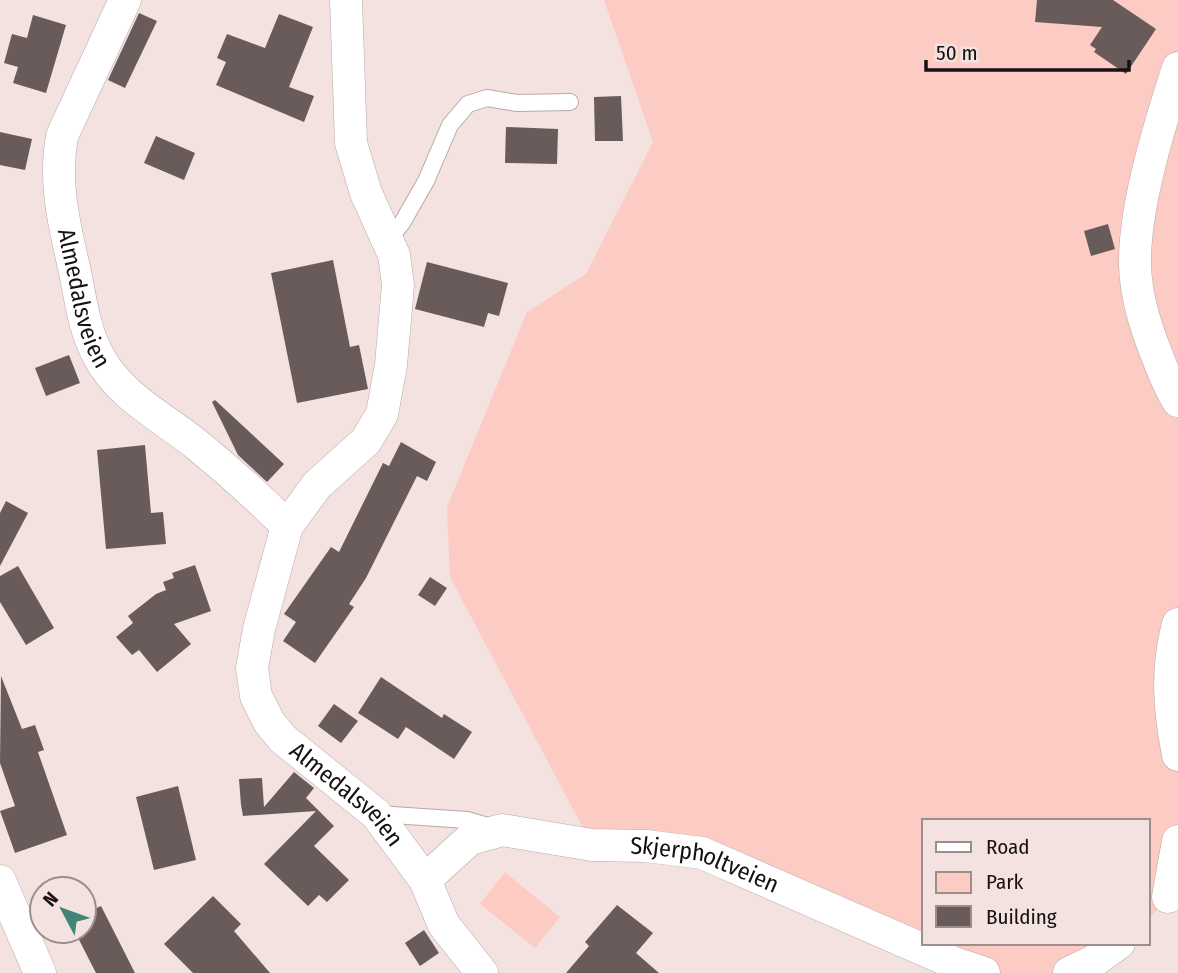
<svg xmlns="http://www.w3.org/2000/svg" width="1178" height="973" viewBox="0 0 1178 973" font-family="'Fira Sans Condensed',sans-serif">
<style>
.green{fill:#fccbc4}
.building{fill:#695b59}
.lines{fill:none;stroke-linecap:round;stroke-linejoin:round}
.lane-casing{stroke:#b8a9a6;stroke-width:18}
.street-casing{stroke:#b8a9a6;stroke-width:33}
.lane{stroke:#fff;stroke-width:16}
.street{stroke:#fff;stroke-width:32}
.labels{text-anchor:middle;stroke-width:7;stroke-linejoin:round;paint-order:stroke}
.street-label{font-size:24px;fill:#161110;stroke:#f3e2e0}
</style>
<rect width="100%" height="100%" fill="#f3e2e0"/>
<g class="green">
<path d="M604 0H1178V888L1148 919V821H924V943H1119L1073 973H981L941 953 583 828 450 577 447 507 527 312 586 274 653 142Z"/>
<path d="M505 872 560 917 535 948 480 904Z"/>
</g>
<g class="building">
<path d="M1037 0H1113L1156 29 1126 74 1094 52 1096 49 1090 45 1102 27 1035 22Z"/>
<path d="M139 13 157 21 125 88 108 80Z"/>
<path d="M279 14 313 27 289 87 314 96 304 122 216 85 226 62 217 58 227 34 265 48Z"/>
<path d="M33 15 66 25 46 93 13 83 18 67 4 63 12 34 27 38Z"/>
<path d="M621 96 623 141H595L594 97Z"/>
<path d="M506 127 558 129 557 164 505 163Z"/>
<path d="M0 132 32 139 25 170 0 165Z"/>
<path d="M156 136 195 153 184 180 144 163Z"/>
<path d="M1108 224 1115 249 1091 256 1084 231Z"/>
<path d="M333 260 350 347 359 345 368 389 297 403 271 273Z"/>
<path d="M427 262 508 283 499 316 488 313 484 327 415 309Z"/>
<path d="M69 355 80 383 46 396 35 368Z"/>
<path d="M215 400 284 464 267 482 238 455 212 402Z"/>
<path d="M401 442 436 462 427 481 417 476 366 578 349 604 354 607 315 663 283 641 296 622 284 614 331 547 339 552 383 463 389 466Z"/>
<path d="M145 445 151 513 163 512 166 544 106 549 97 450Z"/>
<path d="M6 501 28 513 0 566V513Z"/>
<path d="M195 565 211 611 174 624 191 644 157 672 139 650 132 655 116 637 133 623 128 616 156 594 166 590 163 582 174 578 172 573Z"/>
<path d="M18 566 54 628 26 645 0 602V576Z"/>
<path d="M430 577 447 588 435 606 418 595Z"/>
<path d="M1 676 22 729 35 725 44 750 38 752 67 835 15 853 0 811 15 806 0 763Z"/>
<path d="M381 677 442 718 444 714 472 732 454 759 406 727 398 739 358 713Z"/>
<path d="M334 704 358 721 341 743 318 726Z"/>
<path d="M294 772 314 788 306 798 334 826 314 846 349 880 327 902 319 895 308 906 264 864 316 811 243 816 241 805 239 779 262 778 264 807Z"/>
<path d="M178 786 196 860 154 870 136 797Z"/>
<path d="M213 896 241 924 234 931 270 973H193L164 944Z"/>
<path d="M617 905 653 933 636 953 659 973H566L589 946 585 942Z"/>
<path d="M101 906 135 973H96L75 932 84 931V914Z"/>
<path d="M424 930 439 953 420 966 405 943Z"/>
</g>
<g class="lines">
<defs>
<g id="lane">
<path d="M389 239 402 223 426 181 450 125 468 104 487 98 517 103 570 102"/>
<path d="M378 814 467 820 491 827"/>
</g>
<g id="street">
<path id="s1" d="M125 0 62 136C54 180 63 220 73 263 80 293 83 328 98 355 118 395 162 417 196 444 228 470 258 497 287 526"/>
<path id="s2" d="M346 0 351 143 366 193 394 255 398 285 391 365 382 414 366 441 317 485 287 526 259 629 252 668 256 696 269 722 283 739 376 814 425 880 444 925 482 973"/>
<path d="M1178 68C1160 124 1134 206 1135 265 1136 298 1146 328 1158 358 1164 373 1169 387 1178 401"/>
<path d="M1178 624C1166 670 1169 708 1178 755"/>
<path id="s3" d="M425 880 470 839 502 830 592 845 646 846 702 853 954 963 984 973"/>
<path d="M0 881 40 973"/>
<path d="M1168 897 1178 841"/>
<path d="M1069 973 1094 961 1119 943"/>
</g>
</defs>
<use href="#lane" class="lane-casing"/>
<use href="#street" class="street-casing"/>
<use href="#lane" class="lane"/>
<use href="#street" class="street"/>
</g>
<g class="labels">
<g class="street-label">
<text dy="8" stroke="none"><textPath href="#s1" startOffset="315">Almedalsveien</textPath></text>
<text dy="8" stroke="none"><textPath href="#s2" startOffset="882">Almedalsveien</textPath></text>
<text dy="8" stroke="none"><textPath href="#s3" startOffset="301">Skjerpholtveien</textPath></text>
</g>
</g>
<rect x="922" y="819" width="228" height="126" fill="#f3e2e0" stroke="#9b8e8d" stroke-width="2"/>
<rect x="936" y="842" width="35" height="10" fill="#ffffff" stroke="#9b8e8d" stroke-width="2"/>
<text x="986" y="854" font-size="21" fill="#161110">Road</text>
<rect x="936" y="872" width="35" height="21" fill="#fccbc4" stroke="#9b8e8d" stroke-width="2"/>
<text x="986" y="889" font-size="21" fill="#161110">Park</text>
<rect x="936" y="906" width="35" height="21" fill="#695b59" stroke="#9b8e8d" stroke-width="2"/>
<text x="986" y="924" font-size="21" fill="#161110">Building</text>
<g transform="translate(63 910) rotate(311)"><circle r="33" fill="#f3e2e0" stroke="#9b8e8d" stroke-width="2"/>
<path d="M0-5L12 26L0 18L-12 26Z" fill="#438677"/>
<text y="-10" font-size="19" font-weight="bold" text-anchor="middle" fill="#161110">N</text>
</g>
<path d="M926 60v10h203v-10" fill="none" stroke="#161110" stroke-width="3.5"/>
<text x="936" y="60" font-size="21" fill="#161110" stroke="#f3e2e0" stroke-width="5" paint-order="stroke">50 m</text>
</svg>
